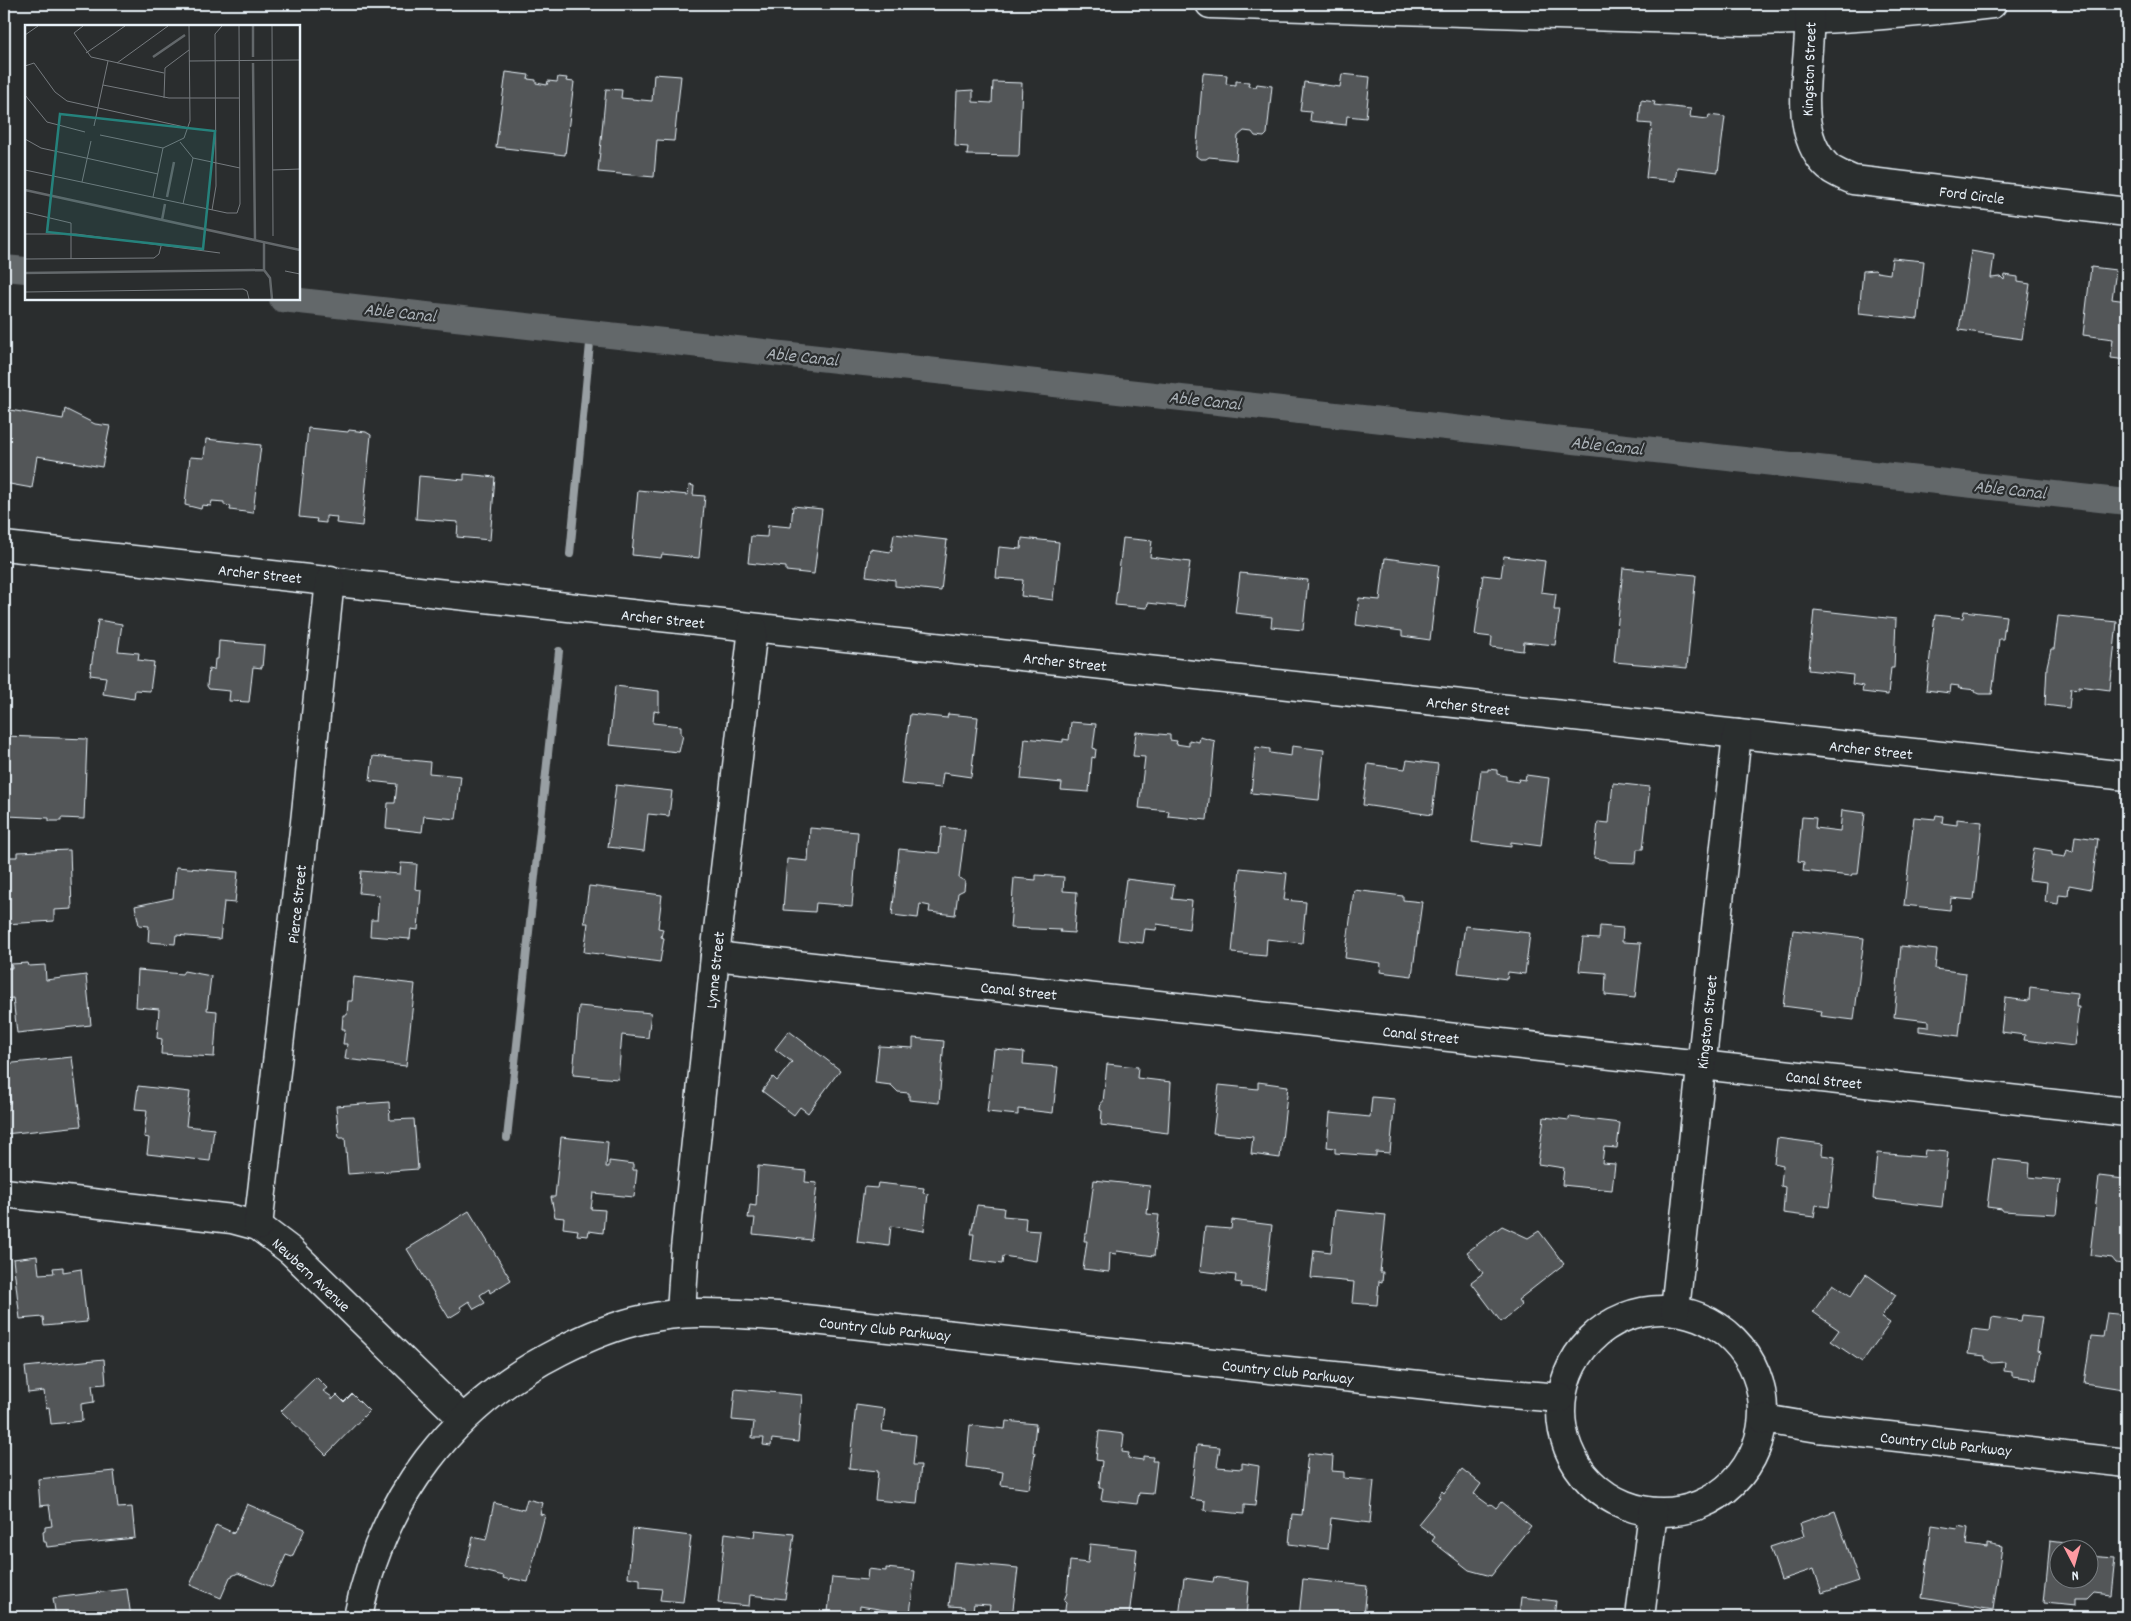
<svg xmlns="http://www.w3.org/2000/svg" width="2131" height="1621" viewBox="0 0 2131 1621" font-family="Dekko,sans-serif">
<style>
.lines{fill:none;stroke-linecap:round;stroke-linejoin:round}
.stream{stroke:#989fa3;stroke-width:8}
.canal{stroke:#63686b;stroke-width:26}
.building{fill:#535759;stroke:#e8f1f8}
.street-casing{stroke:#e8f1f8;stroke-width:31}
.street{stroke:#2a2d2e;stroke-width:28}
.labels{text-anchor:middle;stroke-width:4.5;stroke-linejoin:round;paint-order:stroke}
.street-label{font-size:16px;fill:#e8f1f8;stroke:#2a2d2e}
.water-label{font-size:18px;font-style:italic;fill:#acb3b9;stroke:#2a2d2e}
.inset-river{fill:none;stroke:#63686b;stroke-width:2.5}
.inset-road{fill:none;stroke:#767b7f;stroke-width:1}
.view{fill:#25827c;fill-opacity:0.15;stroke:#25827c;stroke-width:2.5}
.inset-edge{fill:none;stroke:#e8f1f8;stroke-width:2.5}
</style>
<rect width="100%" height="100%" fill="#2a2d2e"/>
<filter id="ink" filterUnits="userSpaceOnUse"><feTurbulence type="fractalNoise" baseFrequency=".02" numOctaves="2"/><feDisplacementMap in="SourceGraphic" scale="10" xChannelSelector="R" yChannelSelector="G"/><feConvolveMatrix kernelMatrix="1 2 1 2 8 2 1 2 1" color-interpolation-filters="sRGB"/></filter>
<g filter="url(#ink)">
<g class="lines">
<g class="stream">
<path d="M570 554 591 333"/>
<path d="M507 1138 559 651"/>
</g>
<g class="canal">
<path d="M4 268 26 270"/>
<path d="M282 299 2127 502"/>
</g>
</g>
<g class="building">
<path d="M506 72 529 75 528 79 536 80V83L547 85 548 81 557 82 558 77 567 78 566 81 574 82 565 155 496 147Z"/>
<path d="M1203 73 1227 75 1226 84 1236 85V81L1249 82 1248 86 1256 87 1257 84 1272 86 1267 134 1264 137 1255 136 1252 132 1244 131 1238 136 1236 160 1209 157 1206 159H1200L1196 156Z"/>
<path d="M654 74 681 76 674 141 657 140 654 177 598 172 606 89 622 90 621 98 652 101Z"/>
<path d="M1342 74 1370 77 1366 118 1347 116 1346 125 1310 121 1311 112 1300 111 1304 82 1340 87Z"/>
<path d="M993 82 1022 83 1019 156 967 155 968 147 955 146 957 91 973 90V102L992 103Z"/>
<path d="M1641 100 1655 102 1654 105 1691 109 1690 117 1708 119 1709 115 1725 117 1718 172 1677 167 1675 181 1646 178 1652 124 1639 123Z"/>
<path d="M1971 251 1994 255 1991 278 2001 277 2004 280 2005 275 2018 277V282L2030 284 2022 339 1959 330Z"/>
<path d="M1892 258 1924 261 1918 319 1859 313 1863 271 1875 270 1877 272 1890 274Z"/>
<path d="M2091 267 2116 270 2112 299 2127 301V360L2111 358 2113 339 2083 335Z"/>
<path d="M4 409 63 419 65 409 95 424 110 426 102 467 37 456 32 488 4 483Z"/>
<path d="M308 428 348 432 349 430 366 432 371 435 362 526 336 523 337 517 326 516V523L316 522 317 519 299 517Z"/>
<path d="M206 439 261 445 253 513 230 510 231 506 224 505V502L212 501 211 506 202 505 201 509 185 505 190 457 204 458Z"/>
<path d="M464 474 495 477 490 540 457 537 458 522 416 519 419 476 464 480Z"/>
<path d="M689 485 694 486 693 495 705 496 699 558 662 554 661 558 632 555 638 490 688 495Z"/>
<path d="M793 506 822 509 814 574 786 571V567L748 563 751 536 767 537 768 525 791 527Z"/>
<path d="M894 534 947 540 941 591 895 586V580L866 576 870 549 891 552Z"/>
<path d="M1022 538 1059 542 1053 600 1021 596 1023 580 996 578 999 547 1021 549Z"/>
<path d="M1123 538 1152 541 1150 557 1190 562 1184 607 1148 603 1147 608 1115 605Z"/>
<path d="M1504 556 1545 561 1541 592 1556 594 1554 610H1560L1555 645 1524 642 1523 651 1491 647 1492 637 1475 635 1483 575 1501 577Z"/>
<path d="M1385 558 1439 565 1430 640 1402 636V631L1356 625 1359 598 1380 600Z"/>
<path d="M1623 568 1696 575 1687 668 1614 662Z"/>
<path d="M1240 573 1308 580 1303 630 1271 627 1272 617 1235 613Z"/>
<path d="M1814 610 1896 619 1894 668H1891L1888 695 1862 692 1863 686 1852 684 1853 675 1808 670Z"/>
<path d="M1964 611 2006 616 2003 639H1999L1992 694H1980L1975 692 1976 690 1958 688 1959 686 1951 685 1950 693 1926 690 1935 615 1963 618Z"/>
<path d="M2058 616 2117 622 2110 690 2079 686V689L2071 688 2069 708 2045 705 2047 666 2051 649H2054Z"/>
<path d="M98 620 122 624 118 651 139 653 138 660 154 662 150 691 135 690 134 699 103 694 106 677 90 675Z"/>
<path d="M219 641 264 645 262 668 253 667 249 702 229 701 230 691 209 689 207 686 209 669 214 670 215 659H218Z"/>
<path d="M615 686 659 691V712L654 711 653 723 681 726V734L683 735 679 752 609 745Z"/>
<path d="M910 714 947 718 948 714 978 717 971 777 943 773 941 788 901 784Z"/>
<path d="M1071 722 1096 724 1093 748 1096 749 1095 758 1092 757 1089 792 1061 790 1062 783 1021 779 1025 738 1063 742V739L1069 740Z"/>
<path d="M1136 732 1170 735V740L1177 741 1176 744 1189 746V740L1199 742 1200 737 1215 741 1207 820 1168 816 1169 811 1139 808 1145 757 1133 756Z"/>
<path d="M4 736 87 739 84 819 61 818V821H49V818L7 816V822L4 821Z"/>
<path d="M1292 746 1324 750 1319 800 1251 793 1256 747 1270 749V753L1291 756Z"/>
<path d="M373 756 430 762 429 773 461 776 456 819 424 816 422 832 386 828 388 803H395L397 784 370 781Z"/>
<path d="M1407 760 1438 764 1432 815 1363 805 1368 764 1405 769Z"/>
<path d="M1488 769 1497 770V774L1506 776V780L1518 782 1519 779 1525 780 1526 775 1549 778 1541 846 1511 842V847L1472 842 1481 771H1488Z"/>
<path d="M1613 783 1650 787 1643 849H1637L1636 863 1609 862 1606 860 1594 858 1598 822 1609 823Z"/>
<path d="M616 785 672 791 669 816 648 814 644 851 608 847Z"/>
<path d="M1842 810 1865 813 1858 874H1852L1851 876 1803 871 1804 862 1798 861 1802 817 1816 818 1815 828 1840 831Z"/>
<path d="M1936 815 1943 816 1942 823 1957 825V819L1982 822 1974 900 1951 898 1950 910 1904 905 1914 817 1935 819Z"/>
<path d="M942 827 965 830 959 878 965 881 964 890 958 893 955 915 929 912 930 906 920 904 918 918 892 915 899 849 939 853Z"/>
<path d="M810 828 858 832 852 906 816 903 815 912 783 910 787 859 808 861Z"/>
<path d="M2075 836 2098 839 2091 889 2069 885 2068 896 2059 895 2058 904 2045 902 2047 882 2029 880 2034 848 2052 851V855L2065 857 2067 850 2073 852Z"/>
<path d="M70 850 72 909 54 910V921L5 924 4 857H17V852Z"/>
<path d="M401 863 417 864 415 889 421 890 418 930 411 929 410 939 370 936 371 920H377L379 895 359 893 361 871 400 874Z"/>
<path d="M176 867 238 872 235 903 224 902 220 939 176 935 175 944 148 942 149 926 139 925 135 906 173 898Z"/>
<path d="M1240 868 1287 873 1284 900 1306 902 1302 943 1267 939 1266 956 1232 953Z"/>
<path d="M1036 875 1064 877 1063 891 1077 892 1074 933 1060 932 1061 930 1010 928 1014 878 1036 880Z"/>
<path d="M1126 879 1174 885 1172 899 1192 901 1189 929 1157 924 1156 930 1145 929 1143 943 1118 940Z"/>
<path d="M589 886 662 895 658 928 663 929 661 937 664 938 660 962 584 952 588 923H584Z"/>
<path d="M1354 890 1403 896V900L1422 902 1412 976 1380 972 1381 963 1345 958Z"/>
<path d="M1465 926 1530 933 1525 974 1508 972 1507 979 1458 973Z"/>
<path d="M1600 926 1623 928 1622 942 1641 943 1635 998 1605 995 1606 973 1579 971 1583 938 1599 939Z"/>
<path d="M1793 930 1864 938 1854 1020 1821 1016 1822 1011 1783 1006Z"/>
<path d="M1901 946 1937 950 1935 969 1966 973 1959 1036 1919 1031V1026L1929 1027V1021L1894 1017Z"/>
<path d="M28 963 29 966 45 965 46 980 86 975 91 1025 17 1033 13 998 4 999V968H12L11 964Z"/>
<path d="M138 970 182 974 184 971 211 976 207 1010 217 1011 214 1057 161 1054 162 1039 157 1038 159 1009 136 1007Z"/>
<path d="M354 977 415 984 406 1066 345 1059 347 1044H343L345 1029H342L343 1015H347L348 1001H352Z"/>
<path d="M2030 987 2077 993 2076 1007H2079L2074 1046 2024 1040 2025 1035 2001 1032 2005 998 2029 1001Z"/>
<path d="M579 1006 651 1013 648 1038 622 1035 618 1079 573 1075Z"/>
<path d="M789 1031 840 1070 808 1113 800 1107 794 1115 762 1091 773 1077 777 1081 792 1062 775 1049Z"/>
<path d="M913 1038 944 1041 939 1103 909 1100V1093L898 1092 891 1085 875 1083 879 1046 913 1048Z"/>
<path d="M994 1049 1024 1052 1023 1064 1058 1067 1053 1113 1018 1109V1115L987 1112Z"/>
<path d="M72 1057 81 1126 5 1134 4 1110H7V1103H10L9 1089H4V1064Z"/>
<path d="M1107 1064 1138 1067 1137 1078 1171 1082 1168 1133 1101 1125 1102 1111 1100 1110 1101 1102H1103Z"/>
<path d="M1258 1082 1288 1086 1280 1158 1251 1154 1253 1137 1213 1133 1219 1085 1258 1089Z"/>
<path d="M138 1086 190 1092 186 1126 214 1129 210 1161 147 1154 149 1138 144 1137 147 1110 135 1109Z"/>
<path d="M1372 1097 1395 1099 1390 1153 1376 1152V1156L1335 1153V1148L1327 1147 1330 1113 1370 1117Z"/>
<path d="M389 1102 390 1120 414 1119 418 1169 348 1174 345 1138H339L336 1106Z"/>
<path d="M1544 1117 1569 1120V1117L1620 1123 1617 1148 1604 1147 1602 1163 1615 1164 1612 1190 1562 1185 1564 1168 1538 1164Z"/>
<path d="M561 1137 608 1142 606 1167H609V1161L633 1164V1170H637L634 1197 593 1193 591 1209 605 1210 603 1233 589 1231 588 1236 577 1235 578 1230 563 1228 564 1218 555 1217 551 1197H555Z"/>
<path d="M1777 1138 1823 1144 1822 1155 1835 1157 1829 1207 1816 1205 1814 1217 1783 1213 1785 1187 1781 1186 1783 1165 1774 1163Z"/>
<path d="M1925 1150 1948 1152 1942 1207 1873 1199 1877 1153 1924 1157Z"/>
<path d="M1993 1159 2030 1163 2029 1177 2060 1180 2056 1214 2002 1211V1209L1987 1207Z"/>
<path d="M758 1166 806 1171 805 1182 817 1183 811 1240 753 1234 755 1218H748L750 1205 756 1206Z"/>
<path d="M2125 1172H2127V1265L2116 1263 2112 1258 2090 1255 2099 1176 2124 1179Z"/>
<path d="M1094 1180 1150 1186 1147 1214 1159 1215 1154 1256 1117 1251 1116 1254 1110 1253 1109 1272 1083 1269 1087 1241H1084L1085 1234H1087Z"/>
<path d="M878 1183 924 1188 923 1193 928 1194 924 1231 891 1226 889 1246 857 1242 864 1187 877 1188Z"/>
<path d="M977 1205 1004 1208 1003 1216 1026 1218 1025 1230 1040 1231 1036 1261 1003 1256 1002 1264 971 1260 974 1234H971Z"/>
<path d="M1335 1210 1386 1215 1380 1272H1383L1382 1282 1379 1281 1377 1305 1352 1303 1354 1282 1311 1278 1314 1250 1331 1252Z"/>
<path d="M469 1211 511 1280 490 1293 489 1289 480 1295 485 1303 474 1309 469 1301 460 1307 462 1310 449 1318 407 1249Z"/>
<path d="M1232 1220 1272 1225 1265 1289 1241 1287 1242 1283 1235 1282 1236 1275 1200 1271 1205 1227 1231 1229Z"/>
<path d="M1502 1226 1528 1238 1539 1231 1564 1264 1518 1300 1522 1305 1501 1322 1471 1282 1483 1273 1467 1252Z"/>
<path d="M37 1256 39 1274 54 1273 53 1268 63 1267V1272L81 1269 87 1322 44 1326 43 1317 20 1319 13 1259Z"/>
<path d="M1866 1274 1896 1295 1881 1317 1890 1323 1862 1362 1831 1341 1839 1330 1813 1312 1833 1284 1851 1296Z"/>
<path d="M2107 1313 2127 1315V1375L2124 1374 2123 1389 2084 1383 2091 1336 2103 1337Z"/>
<path d="M2022 1315 2042 1317 2037 1351 2040 1352 2036 1379 2012 1376V1372L2004 1371 2005 1362 1991 1363 1985 1359V1356L1968 1354 1972 1329 1990 1331 1992 1317 2021 1321Z"/>
<path d="M104 1359 106 1384 92 1385 94 1402 81 1404 82 1421 51 1424 49 1407 46 1408 44 1391 28 1393 25 1367Z"/>
<path d="M316 1377 327 1388 323 1391 332 1397V1400L337 1395 344 1402 352 1394 369 1411 326 1455 281 1411Z"/>
<path d="M735 1389 802 1395 798 1442 772 1439 771 1446 763 1445 764 1438H752L754 1422 732 1420Z"/>
<path d="M856 1405 885 1409 882 1431 916 1435 913 1465H921L917 1504 875 1500 878 1471 849 1468Z"/>
<path d="M1006 1421 1036 1424 1033 1452 1035 1453 1029 1489 1001 1485 1003 1472 966 1467 970 1425 1005 1429Z"/>
<path d="M1099 1431 1124 1434 1122 1452 1129 1453 1128 1458 1143 1460V1456L1153 1457 1152 1461H1157L1153 1494 1139 1493 1137 1504 1101 1500 1103 1488H1099L1102 1461 1096 1460Z"/>
<path d="M1197 1445 1220 1447 1217 1467 1242 1469V1463L1259 1466 1255 1506 1244 1505V1514L1204 1510 1205 1501 1191 1499Z"/>
<path d="M1308 1453 1333 1456 1332 1471 1344 1472V1478L1374 1481 1370 1523 1331 1518 1328 1549 1289 1544 1292 1514 1302 1515Z"/>
<path d="M1462 1469 1481 1484 1474 1494 1489 1505 1491 1504 1496 1508 1501 1502 1531 1526 1491 1576 1469 1570 1432 1541 1435 1537 1418 1524 1440 1497 1438 1496 1442 1491 1444 1493Z"/>
<path d="M114 1471 118 1508 132 1507 135 1538 47 1547 46 1542H44L43 1532 45 1531V1527L52 1526 49 1505 40 1506 38 1479Z"/>
<path d="M527 1499 543 1503 540 1514 545 1515 528 1582 510 1578V1580L503 1578 504 1576 466 1567 473 1537 486 1540 494 1503 524 1510Z"/>
<path d="M247 1504 305 1529 292 1557 286 1555 272 1587 238 1573 230 1577 221 1598 190 1585 216 1525 234 1533Z"/>
<path d="M1835 1511 1859 1581 1822 1593 1814 1569 1781 1580 1770 1547 1804 1536 1800 1523Z"/>
<path d="M1932 1525 1958 1529 1959 1526 1968 1528 1966 1545 1987 1548V1544L2002 1547 1993 1610 1922 1598Z"/>
<path d="M633 1529 691 1536 683 1602 660 1600 662 1589 640 1587V1579L628 1577Z"/>
<path d="M755 1530 794 1534 785 1599 750 1595 749 1606 718 1603 725 1533 754 1537Z"/>
<path d="M2050 1541 2081 1545 2080 1548H2058V1578H2088V1556L2115 1558 2111 1595 2094 1593 2087 1600H2075V1606L2044 1603Z"/>
<path d="M1090 1544 1137 1549 1129 1617H1064L1066 1602 1064 1600 1067 1593 1070 1561 1088 1563Z"/>
<path d="M954 1562 1018 1568 1012 1617H988L990 1605 974 1604 973 1611 964 1610V1607L949 1606Z"/>
<path d="M886 1568 915 1571 910 1614 860 1606 859 1616 828 1612 832 1577 867 1580 868 1569 886 1571Z"/>
<path d="M1214 1577 1249 1582 1246 1617H1179L1184 1578 1213 1582Z"/>
<path d="M1303 1579 1367 1586 1364 1617H1299Z"/>
<path d="M127 1589 131 1617H56L53 1598Z"/>
<path d="M1521 1597 1556 1601 1554 1617H1519Z"/>
</g>
<g class="lines">
<defs>
<g id="street">
<path d="M1210 4 1742 21C1826 21 1909 14 1992 4"/>
<path d="M1809 4C1814 53 1788 126 1826 165 1832 172 1845 176 1853 180L2127 212"/>
<path d="M4 546 2127 776"/>
<path d="M715 956 2127 1112"/>
<path d="M4 1193 232 1219 258 1226 291 1251 463 1419"/>
<path d="M258 1226 305 822 330 580"/>
<circle cx="1662" cy="1411" r="101"/>
<path d="M1675 1310 1737 734"/>
<path d="M681 1313 685 1249 715 956 753 628"/>
<path d="M1764 1419 1818 1428 2127 1463"/>
<path d="M358 1617C381 1499 453 1405 560 1351 587 1337 616 1325 645 1319 688 1309 733 1314 777 1316L1484 1392 1561 1398"/>
<path d="M1640 1617 1653 1512"/>
</g>
</defs>
<use href="#street" class="street-casing"/>
<use href="#street" class="street"/>
</g>
</g>
<g class="labels">
<g class="street-label">
<text transform="translate(1808 69) rotate(-88)" y="6">Kingston Street</text>
<text transform="translate(1972 194) rotate(7)" y="6">Ford Circle</text>
<text transform="translate(260 573) rotate(6)" y="6">Archer Street</text>
<text transform="translate(663 618) rotate(6)" y="6">Archer Street</text>
<text transform="translate(1065 661) rotate(6)" y="6">Archer Street</text>
<text transform="translate(1468 705) rotate(6)" y="6">Archer Street</text>
<text transform="translate(1871 749) rotate(6)" y="6">Archer Street</text>
<text transform="translate(296 904) rotate(-84)" y="6">Pierce Street</text>
<text transform="translate(714 970) rotate(-84)" y="6">Lynne Street</text>
<text transform="translate(1019 990) rotate(6)" y="6">Canal Street</text>
<text transform="translate(1706 1022) rotate(-84)" y="6">Kingston Street</text>
<text transform="translate(1421 1034) rotate(6)" y="6">Canal Street</text>
<text transform="translate(1824 1079) rotate(6)" y="6">Canal Street</text>
<text transform="translate(312 1274) rotate(43)" y="6">Newbern Avenue</text>
<text transform="translate(885 1328) rotate(6)" y="6">Country Club Parkway</text>
<text transform="translate(1288 1371) rotate(6)" y="6">Country Club Parkway</text>
<text transform="translate(1946 1443) rotate(6)" y="6">Country Club Parkway</text>
</g>
<g class="water-label">
<text transform="translate(400 312) rotate(6)" y="6">Able Canal</text>
<text transform="translate(802 356) rotate(6)" y="6">Able Canal</text>
<text transform="translate(1205 400) rotate(6)" y="6">Able Canal</text>
<text transform="translate(1607 445) rotate(6)" y="6">Able Canal</text>
<text transform="translate(2010 489) rotate(6)" y="6">Able Canal</text>
</g>
</g>
<g transform="translate(25 25)">
<rect width="275" height="275" fill="#2a2d2e"/>
<path class="inset-river" d="M228 1V32M128 32 160 10M228 38 230 215M0 165 275 225M142 172 149 137M137 195 140 179M239 245V217M0 248 239 245 245 253 247 274"/>
<path class="inset-road" d="M58 1 49 8 66 32 139 48M247 1 248 211M0 10 13 1M61 28 100 1M164 36 275 35M92 38 143 1M0 41 9 38 30 67 42 76 164 103M78 60 144 73H214M0 70 22 97 60 107M139 73 140 43 164 25M69 101 83 36M75 110 138 123 159 113 165 96 164 1M0 114 16 123 133 149M155 117 168 133 215 143M0 145 202 188H212L215 179 214 1M248 145 275 144M57 157 66 116M128 172 138 123M158 179 168 133M187 185 191 161 190 9 197 1M0 187 46 198V234M0 209H51L195 228M0 234 129 233 134 229 136 221M260 246 275 249M0 267 218 264 222 266 224 274"/>
<path class="view" d="M35 89 190 106 178 224 22 207Z"/>
<rect width="275" height="275" class="inset-edge"/>
</g>
<rect width="2131" height="1621" fill="none" stroke="#2a2d2e" stroke-width="20"/>
<rect x="10" y="10" width="2111" height="1601" fill="none" stroke="#e8f1f8" stroke-width="2" filter="url(#ink)"/>
<g transform="translate(2074 1564) rotate(174)"><circle r="24" fill="#2a2d2e" stroke="#767b7f"/>
<path d="M0-4L9 19L0 12L-9 19Z" fill="#ff9aa2"/>
<text y="-8" font-size="14" font-weight="bold" text-anchor="middle" fill="#e8f1f8">N</text>
</g>
</svg>
